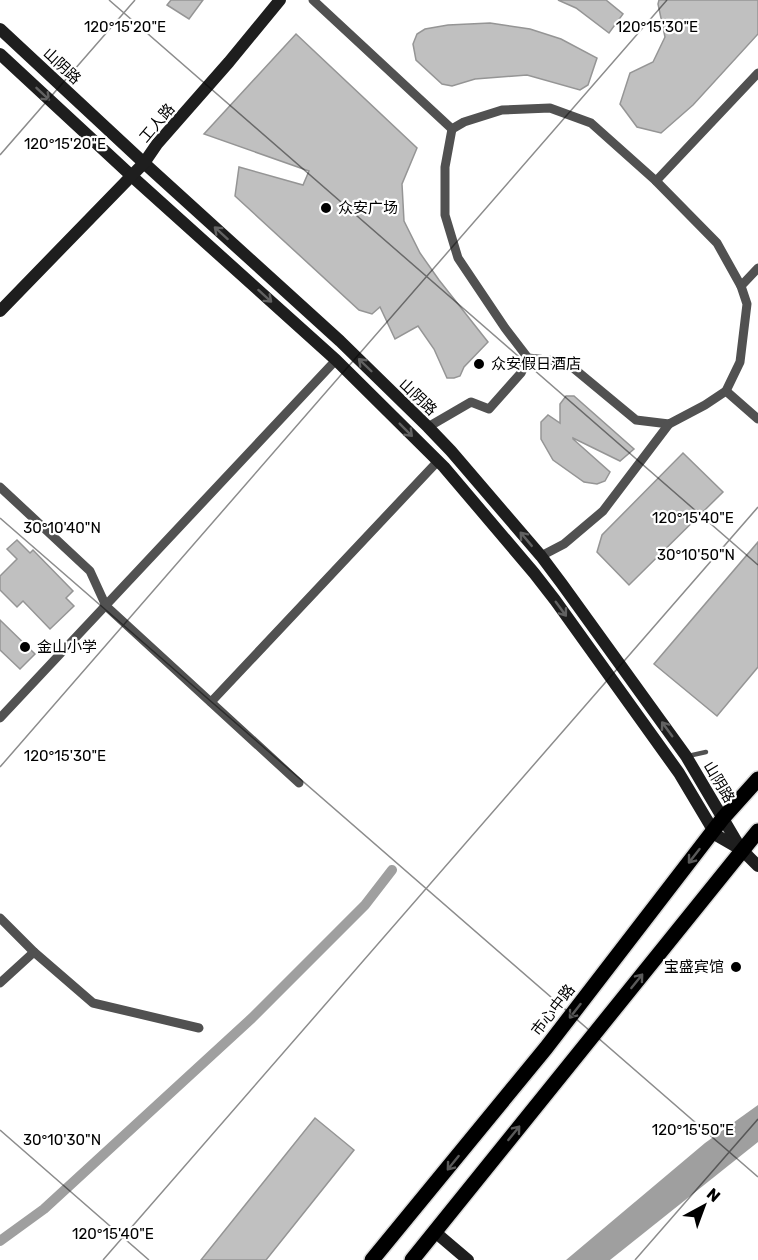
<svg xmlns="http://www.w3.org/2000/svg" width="758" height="1260" viewBox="0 0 758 1260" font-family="Rubik,'Noto Sans SC',sans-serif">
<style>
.water{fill:#9f9f9f}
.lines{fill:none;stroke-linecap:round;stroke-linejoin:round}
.canal{stroke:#9f9f9f;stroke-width:10}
.building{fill:#c0c0c0;stroke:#959595;stroke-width:1.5}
.primary-casing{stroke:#dbdbdb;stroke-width:18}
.lane{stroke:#515151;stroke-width:4.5}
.street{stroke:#515151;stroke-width:9}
.secondary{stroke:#1e1e1e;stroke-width:12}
.primary{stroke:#000;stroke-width:15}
.oneway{stroke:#626262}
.oneway2{stroke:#595959}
.ticks{fill:none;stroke:#000;stroke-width:1.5;stroke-opacity:0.45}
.poi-dot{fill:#000;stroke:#fff;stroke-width:2}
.labels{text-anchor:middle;stroke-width:4.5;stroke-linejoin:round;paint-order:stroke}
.street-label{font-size:15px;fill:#000;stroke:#fff}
.poi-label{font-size:15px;fill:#000;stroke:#fff;text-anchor:start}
.ticks-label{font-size:15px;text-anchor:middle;fill:#000;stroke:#fff;stroke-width:4.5;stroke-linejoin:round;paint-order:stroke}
</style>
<rect width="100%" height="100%" fill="#fff"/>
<path class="water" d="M758 1105V1142L610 1260H566L705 1143Z"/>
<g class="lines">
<path class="canal" d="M0 1241 44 1209 252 1018 365 905 392 870"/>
</g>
<g class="building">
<path d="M171 0H203L189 19 167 5Z"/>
<path d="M558 0H606L623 14 609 33 576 8Z"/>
<path d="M659 0H758V34L693 105 661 133 637 127 620 104 630 73 653 62 665 37 658 4Z"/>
<path d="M490 23 530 29 561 39 597 58 588 85 580 90 527 75 475 79 452 86 442 84 416 60 413 44 417 34 425 29 448 25Z"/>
<path d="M296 34 417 148 402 184 404 221 420 253 439 280 488 342 464 367 460 376 454 378H447L434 349 418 326 395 339 380 307 372 314 359 310 235 196 239 167 303 185 309 171 204 134Z"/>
<path d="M566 396H574L634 449 620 461 573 438V439L610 472 605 481 597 484 584 482 553 460 541 439V422L548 415 560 423V404Z"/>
<path d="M683 453 723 492 629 585 597 552 602 535Z"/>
<path d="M17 540 30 553 33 550 73 591 66 598 74 606 50 629 23 601 17 607 0 590V576L17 559 7 549Z"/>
<path d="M758 542V667L717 716 654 664Z"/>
<path d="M0 620 35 654 20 669 0 650Z"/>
<path d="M315 1118 354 1150 266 1260H201Z"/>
</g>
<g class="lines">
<defs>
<g id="primary">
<path d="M372 1260 546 1048 723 818 758 779"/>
<path d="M412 1260 758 831"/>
</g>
</defs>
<use href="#primary" class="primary-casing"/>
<path class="lane" d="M688 756 706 752"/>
<g class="street">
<path d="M313 0 452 129"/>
<path d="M452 129 464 122 502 110 550 108 591 123 656 181 758 73"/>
<path d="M741 286 758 268"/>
<path d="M528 358 566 362 636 420 669 424 705 405 726 391 740 362 747 304 741 286 717 243 656 181"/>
<path d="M726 391 758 419"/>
<path d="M428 427 471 402 489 409 521 373 528 358 505 328 458 258 445 215V167L452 129"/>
<path d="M0 487 90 571 106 606 299 783"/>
<path d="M541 556 564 544 603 511 669 424"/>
<path d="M211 702 438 461"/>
<path d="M0 718 336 360"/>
<path d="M0 918 34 952 93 1003 199 1028"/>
<path d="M0 983 34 952"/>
</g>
<g class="secondary">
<path d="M0 29 144 163 340 341 428 427 451 451 541 556 562 584 686 756 741 849"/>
<path d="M0 54 136 180 336 360 444 467 534 573 555 600 679 773 716 835 742 850 758 866"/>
<path d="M0 311 144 163 157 144 229 62 280 0"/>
<path d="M435 1232 468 1260"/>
</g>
<use href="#primary" class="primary"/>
</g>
<defs><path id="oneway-shaft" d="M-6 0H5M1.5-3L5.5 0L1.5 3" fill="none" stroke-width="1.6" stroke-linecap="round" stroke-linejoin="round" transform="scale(1.5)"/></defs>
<g class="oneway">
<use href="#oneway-shaft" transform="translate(43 94) rotate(43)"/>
<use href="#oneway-shaft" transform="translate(221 233) rotate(-138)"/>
<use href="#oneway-shaft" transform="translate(265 296) rotate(42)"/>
<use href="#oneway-shaft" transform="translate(365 365) rotate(-136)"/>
<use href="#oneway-shaft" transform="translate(406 430) rotate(45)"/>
<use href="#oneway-shaft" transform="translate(526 539) rotate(-130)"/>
<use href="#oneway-shaft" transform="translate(561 609) rotate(54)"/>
<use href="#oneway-shaft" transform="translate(667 729) rotate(-126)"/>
</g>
<g class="oneway2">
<use href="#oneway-shaft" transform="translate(694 856) rotate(128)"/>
<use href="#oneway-shaft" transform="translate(637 981) rotate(-51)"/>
<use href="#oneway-shaft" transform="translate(575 1011) rotate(128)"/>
<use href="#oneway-shaft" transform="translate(514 1133) rotate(-51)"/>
<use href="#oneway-shaft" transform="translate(453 1163) rotate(129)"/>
</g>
<path class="ticks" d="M109 0 758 565M0 155 135 0M0 518 758 1177M0 767 667 0M0 1130 149 1260M103 1260 758 507M635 1260 758 1119"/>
<g class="poi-dot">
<circle cx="326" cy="208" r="6"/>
<circle cx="479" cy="364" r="6"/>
<circle cx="25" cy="647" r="6"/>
<circle cx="736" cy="967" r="6"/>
</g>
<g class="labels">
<g class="street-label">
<text transform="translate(62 66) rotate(43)" y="5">山阴路</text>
<text transform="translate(157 123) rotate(-50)" y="5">工人路</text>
<text transform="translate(418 397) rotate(44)" y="5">山阴路</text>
<text transform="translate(719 782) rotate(59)" y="5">山阴路</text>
<text transform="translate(553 1010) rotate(-52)" y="5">市心中路</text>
</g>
<g class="poi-label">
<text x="338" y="213">众安广场</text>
<text x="491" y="369">众安假日酒店</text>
<text x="37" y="652">金山小学</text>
<text x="724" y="972" text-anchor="end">宝盛宾馆</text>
</g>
</g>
<g class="ticks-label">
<text x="125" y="32">120°15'20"E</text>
<text x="657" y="32">120°15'30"E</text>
<text x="65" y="149">120°15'20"E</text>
<text x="693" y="523">120°15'40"E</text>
<text x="62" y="533">30°10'40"N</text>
<text x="696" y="560">30°10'50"N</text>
<text x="65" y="761">120°15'30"E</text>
<text x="693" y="1135">120°15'50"E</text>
<text x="62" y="1145">30°10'30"N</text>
<text x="113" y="1239">120°15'40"E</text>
</g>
<g transform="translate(704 1206) rotate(41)" stroke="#ffffff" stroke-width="4.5" paint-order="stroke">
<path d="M0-4.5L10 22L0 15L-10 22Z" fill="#000000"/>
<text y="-9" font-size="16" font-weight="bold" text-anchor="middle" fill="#000000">N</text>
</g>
</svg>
